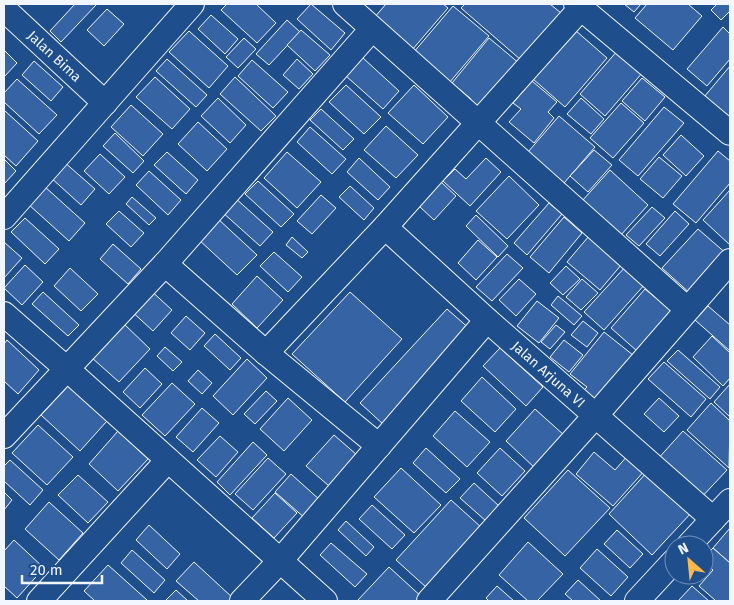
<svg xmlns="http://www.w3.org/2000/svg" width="734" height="605" viewBox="0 0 734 605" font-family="'Fira Sans',sans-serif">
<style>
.building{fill:#3563a3;stroke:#f2f6ff}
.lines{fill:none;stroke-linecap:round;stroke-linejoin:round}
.street-casing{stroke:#f2f6ff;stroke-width:26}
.street{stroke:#1f4e8c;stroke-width:24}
.labels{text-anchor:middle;stroke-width:4;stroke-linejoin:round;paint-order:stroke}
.street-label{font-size:14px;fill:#f2f6ff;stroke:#1f4e8c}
</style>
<rect width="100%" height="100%" fill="#1f4e8c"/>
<g class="building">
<path d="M75 4H97L61 42 50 31Z"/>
<path d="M227 4H256L276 23 257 43 221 10Z"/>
<path d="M311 4 345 33 331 50 297 19Z"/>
<path d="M386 4H443L448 8 412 50 374 18Z"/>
<path d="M465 4H550L561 13 521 60 461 8Z"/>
<path d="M624 4H641L634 12Z"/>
<path d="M647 4H688L702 16 673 50 635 18Z"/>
<path d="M717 4H730V11L721 20 711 10Z"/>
<path d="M453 6 489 36 449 83 413 53Z"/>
<path d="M107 9 124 24 104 46 87 30Z"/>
<path d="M211 15 238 39 225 54 198 29Z"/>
<path d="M287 20 300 32 269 65 256 54Z"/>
<path d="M723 27 730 34V59L707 86 687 69Z"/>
<path d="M301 30 330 55 315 71 287 45Z"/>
<path d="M575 30 607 58 565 107 533 79Z"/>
<path d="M189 31 228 66 209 88 169 52Z"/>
<path d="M244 38 256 49 238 68 226 57Z"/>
<path d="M489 38 520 64 481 110 470 101 471 99 452 83Z"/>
<path d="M4 50 17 63 4 77Z"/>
<path d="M618 50 643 72 605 116 580 94Z"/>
<path d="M363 58 399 91 383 109 346 76Z"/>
<path d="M167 59 207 95 196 107 156 71Z"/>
<path d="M297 59 313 74 299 89 283 75Z"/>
<path d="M252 60 288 92 273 108 238 76Z"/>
<path d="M34 61 63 87 51 101 22 75Z"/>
<path d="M730 66V119L704 97Z"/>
<path d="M155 77 190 109 172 129 136 97Z"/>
<path d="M235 77 276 116 261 131 220 94Z"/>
<path d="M642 78 665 97 645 121 622 101Z"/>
<path d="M17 79 57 115 39 134 4 102V93Z"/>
<path d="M532 81 557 102 548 112 554 118 534 143 509 122 521 109 513 103Z"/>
<path d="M346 85 381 117 364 134 329 102Z"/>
<path d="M414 85 448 117 423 144 388 113Z"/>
<path d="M218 98 246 125 230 143 201 116Z"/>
<path d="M581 98 604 119 591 134 567 114Z"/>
<path d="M621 103 644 123 613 158 590 138Z"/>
<path d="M131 105 163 134 143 156 111 127Z"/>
<path d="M664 107 684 123 638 176 619 160Z"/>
<path d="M321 109 354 139 343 150 310 120Z"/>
<path d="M4 110 38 141 16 166 4 155Z"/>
<path d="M559 116 595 147 564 183 528 152Z"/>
<path d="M198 122 227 149 207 171 178 144Z"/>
<path d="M386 126 418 155 396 178 364 150Z"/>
<path d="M310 127 346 159 332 174 297 142Z"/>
<path d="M115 133 144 161 133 173 103 146Z"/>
<path d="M681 135 704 156 686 176 663 155Z"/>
<path d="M594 150 612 165 588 192 570 176Z"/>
<path d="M718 151 730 161V183L696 223 673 204Z"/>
<path d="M167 152 198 180 186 194 154 165Z"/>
<path d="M287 152 321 182 297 208 264 178Z"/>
<path d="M100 154 125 177 109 194 84 171Z"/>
<path d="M659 157 682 176 663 198 640 179Z"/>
<path d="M359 158 390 187 378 200 347 172Z"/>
<path d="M486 158 501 172 470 206 443 181 455 169 466 179Z"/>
<path d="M4 159 16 171 4 184Z"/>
<path d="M63 161 95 189 81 205 49 176Z"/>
<path d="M610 170 648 205 620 236 582 201Z"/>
<path d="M149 171 181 200 168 215 136 185Z"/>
<path d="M509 176 539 205 507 239 476 211Z"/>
<path d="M258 181 294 214 281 227 245 194Z"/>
<path d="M441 182 456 196 434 220 419 206Z"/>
<path d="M44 186 85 223 69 241 28 204Z"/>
<path d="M350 186 374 208 364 220 339 197Z"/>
<path d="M730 190V245L703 220Z"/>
<path d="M321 195 336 208 312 234 297 221Z"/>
<path d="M132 197 156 218 149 225 126 204Z"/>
<path d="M234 197 273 232 260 246 221 211Z"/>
<path d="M549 203 562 214 527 255 514 243Z"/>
<path d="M652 207 665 218 639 246 626 235Z"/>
<path d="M119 211 144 233 131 247 106 224Z"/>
<path d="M675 211 689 224 660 256 646 244Z"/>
<path d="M476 215 508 246 498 257 466 226Z"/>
<path d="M564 217 582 233 549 273 530 257Z"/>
<path d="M25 218 59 249 45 264 11 232Z"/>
<path d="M217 218 257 255 237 275 198 239Z"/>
<path d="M698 229 728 255 692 295 662 268Z"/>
<path d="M589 236 622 264 600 290 567 262Z"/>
<path d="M292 237 308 252 302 258 286 245Z"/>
<path d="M478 240 497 257 476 280 458 263Z"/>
<path d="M4 242 22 258 4 278Z"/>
<path d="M113 244 141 269 128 284 100 259Z"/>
<path d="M274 252 302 277 288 292 260 266Z"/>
<path d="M507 254 523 268 492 301 476 287Z"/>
<path d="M25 265 43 282 22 305 4 288Z"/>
<path d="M627 265 646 283 604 330 584 312Z"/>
<path d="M566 266 580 279 563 295 550 283Z"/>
<path d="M70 268 98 294 81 311 54 286Z"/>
<path d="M257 276 283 300 257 328 232 304Z"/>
<path d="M519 279 536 294 516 316 499 300Z"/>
<path d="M582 279 598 293 581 310 566 297Z"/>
<path d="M147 287 172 310 153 331 128 308Z"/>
<path d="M645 289 672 311 637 351 611 328Z"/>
<path d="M43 292 79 325 68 336 32 304Z"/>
<path d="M350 292 402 339 345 402 292 354Z"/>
<path d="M558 296 582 316 574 325 551 305Z"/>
<path d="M537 301 559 318 539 343 517 326Z"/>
<path d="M708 306 730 325V351L695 320Z"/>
<path d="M447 309 471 330 384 425 360 403Z"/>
<path d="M186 316 205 333 190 350 171 333Z"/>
<path d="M583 321 598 333 587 347 571 335Z"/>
<path d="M122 322 150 349 119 382 91 357Z"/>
<path d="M556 325 565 332 550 349 541 342Z"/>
<path d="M604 332 638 359 600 405 583 391 587 387 570 374Z"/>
<path d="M215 334 241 358 230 370 204 346Z"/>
<path d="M712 336 730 353V378L723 386 693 357Z"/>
<path d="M7 340 39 370 18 394 4 381V344Z"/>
<path d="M564 340 583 355 569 372 550 357Z"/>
<path d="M165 347 182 362 173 371 157 356Z"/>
<path d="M500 348 543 387 526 406 483 366Z"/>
<path d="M678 350 720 387 710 399 667 361Z"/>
<path d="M247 359 267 378 233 415 213 396Z"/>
<path d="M664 362 706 399 691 417 648 379Z"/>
<path d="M145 368 162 384 140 408 123 392Z"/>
<path d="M198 370 212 383 202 394 188 381Z"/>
<path d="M482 377 516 409 495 432 461 401Z"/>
<path d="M172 383 195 404 165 436 142 415Z"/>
<path d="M730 384V417L714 402Z"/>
<path d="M68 386 107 421 80 451 41 415Z"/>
<path d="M266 391 277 401 255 424 244 414Z"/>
<path d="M288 398 312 420 284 451 260 429Z"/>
<path d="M659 398 679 416 664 432 644 414Z"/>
<path d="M711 403 730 421 729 468 687 430Z"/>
<path d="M202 408 219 423 193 452 176 437Z"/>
<path d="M535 409 565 436 535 468 506 441Z"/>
<path d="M455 411 490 442 467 467 433 436Z"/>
<path d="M38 425 73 457 47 485 12 453Z"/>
<path d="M118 431 148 459 118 491 89 464Z"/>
<path d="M683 431 727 470 699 500 656 461Z"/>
<path d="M334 435 357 455 329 486 306 466Z"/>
<path d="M220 436 238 452 216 477 197 460Z"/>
<path d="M253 442 267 455 230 495 217 482Z"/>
<path d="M426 448 460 479 446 493 413 463Z"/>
<path d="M500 448 525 471 502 496 477 473Z"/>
<path d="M594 452 615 470 629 454 646 469 613 506 576 474Z"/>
<path d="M268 458 286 474 253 510 235 494Z"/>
<path d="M10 460 43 490 30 505 4 481V466Z"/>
<path d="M401 468 441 505 414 533 374 497Z"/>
<path d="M568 470 610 508 565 556 524 518Z"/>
<path d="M648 471 692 512 652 555 609 514Z"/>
<path d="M291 474 321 501 306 519 275 492Z"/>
<path d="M78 475 108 502 88 523 58 495Z"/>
<path d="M474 483 499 506 486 521 460 498Z"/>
<path d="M4 492 12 500 4 510Z"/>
<path d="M275 493 297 513 274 538 252 518Z"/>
<path d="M451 500 482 528 427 588 396 560Z"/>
<path d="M49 502 83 533 59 560 25 529Z"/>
<path d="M372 505 405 535 392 549 359 519Z"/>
<path d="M346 521 374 547 366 556 338 530Z"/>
<path d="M149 525 180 554 167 569 136 540Z"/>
<path d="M730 528V563L713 548Z"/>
<path d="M617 530 643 554 630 568 604 544Z"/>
<path d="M14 540 44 568 17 598 4 586V551Z"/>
<path d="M528 542 563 574 537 601H528L499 575Z"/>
<path d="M331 543 367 574 355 587 320 555Z"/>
<path d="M713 548 730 563V601H716L699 586 713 570 704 562V557Z"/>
<path d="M597 549 628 577 611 596 580 568Z"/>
<path d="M132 550 165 580 154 593 121 563Z"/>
<path d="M194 562 234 599 232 601H199L176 581Z"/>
<path d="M108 565 147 600 146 601H95L84 591Z"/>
<path d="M389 567 424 599 421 601H357Z"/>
<path d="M578 580 601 601H573L565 594Z"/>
<path d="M497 586 514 601H489L486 598Z"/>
<path d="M692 586 709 601H678Z"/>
<path d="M176 590 188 601H165Z"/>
</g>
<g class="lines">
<defs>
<g id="street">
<path d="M345 4 687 309"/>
<path d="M576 4 730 133"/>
<path id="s1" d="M4 9 105 103"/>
<path d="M4 217 192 4"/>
<path id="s2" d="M385 227 487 320 713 519"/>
<path d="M165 264 266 353 379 446"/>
<path d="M4 314 67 369 325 601"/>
<path d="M266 353 385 227 581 8"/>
<path d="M4 436 165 264 372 29"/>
<path d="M689 545 730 501"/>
<path d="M39 601 168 460"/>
<path d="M242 601 280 561 487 320"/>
<path d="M429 601 596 415 730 261"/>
<path d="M637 601 674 561"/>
</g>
</defs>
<use href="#street" class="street-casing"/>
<use href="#street" class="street"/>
</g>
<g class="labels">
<g class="street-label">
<text dy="5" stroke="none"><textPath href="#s1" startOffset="69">Jalan Bima</textPath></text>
<text dy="5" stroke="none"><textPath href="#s2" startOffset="220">Jalan Arjuna VI</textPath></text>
</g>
</g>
<rect width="734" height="605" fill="none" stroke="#f2f6ff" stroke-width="10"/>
<g transform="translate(689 560) rotate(333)"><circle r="24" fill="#1f4e8c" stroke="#7391ba"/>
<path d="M0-4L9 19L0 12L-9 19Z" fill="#ffb74d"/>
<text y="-8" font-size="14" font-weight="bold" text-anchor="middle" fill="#f2f6ff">N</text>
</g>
<path d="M22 575v8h80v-8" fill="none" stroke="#f2f6ff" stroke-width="2.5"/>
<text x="30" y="575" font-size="15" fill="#f2f6ff" stroke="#1f4e8c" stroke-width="4" paint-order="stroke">20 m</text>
</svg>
